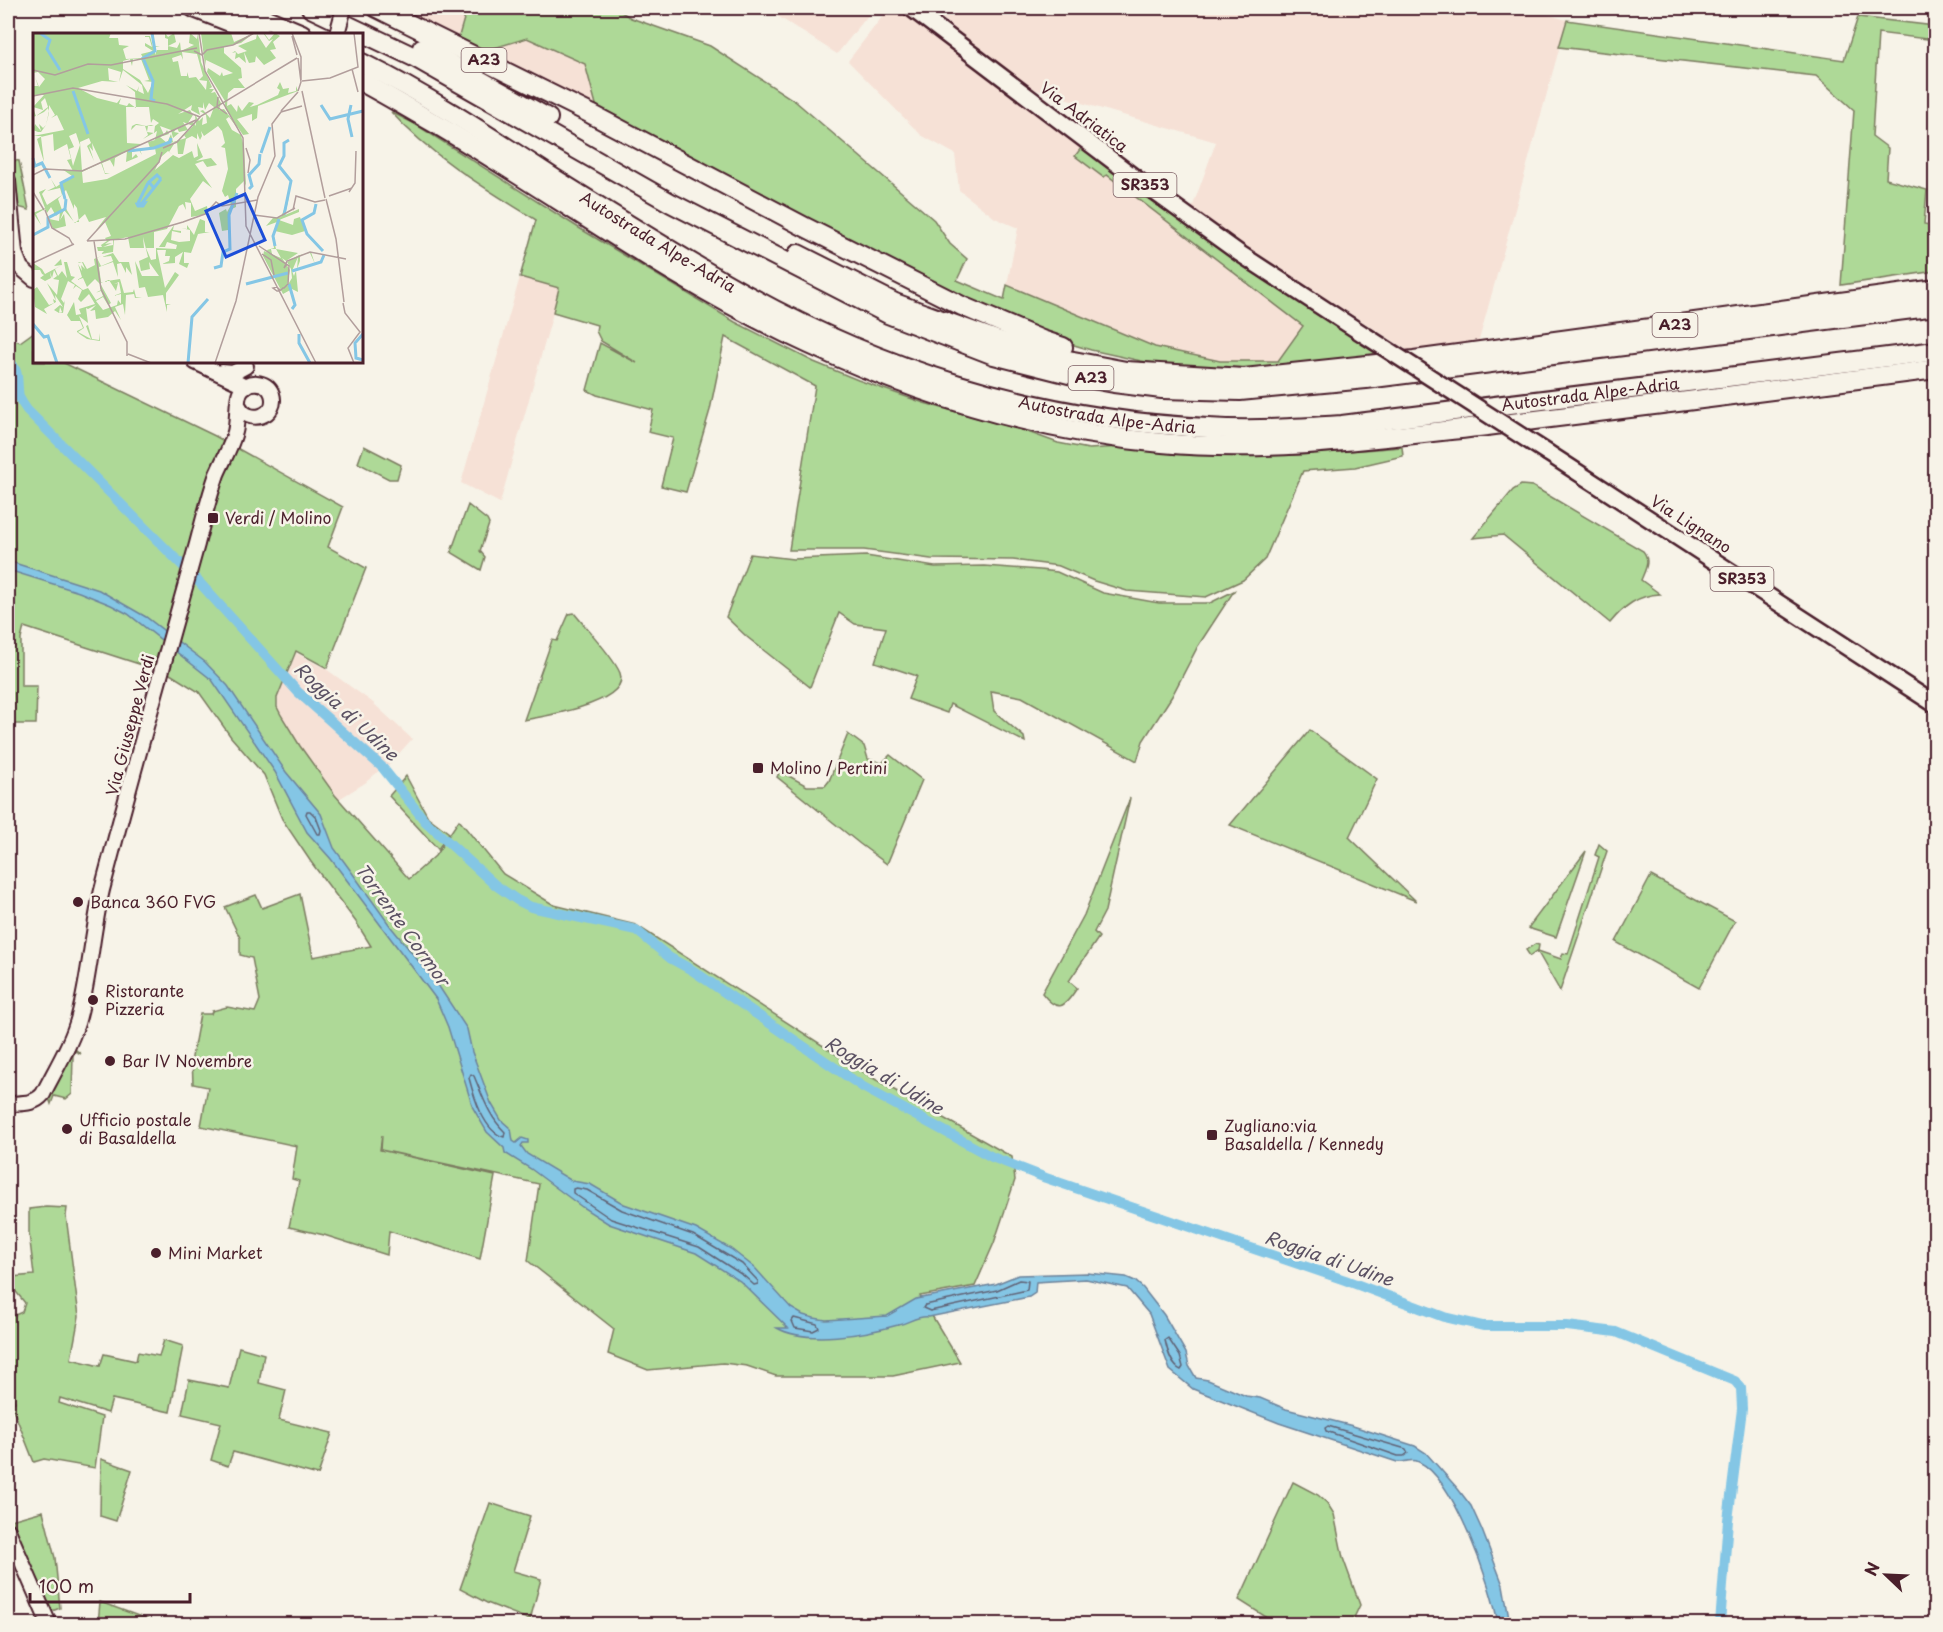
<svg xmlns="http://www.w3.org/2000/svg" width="1943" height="1632" viewBox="0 0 1943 1632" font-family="'Playpen Sans',sans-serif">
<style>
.built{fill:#f6e1d6}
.green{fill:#aed997;stroke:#7c7c61;stroke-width:1.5}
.water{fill:#84c6e5;stroke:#6d839b;stroke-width:1.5}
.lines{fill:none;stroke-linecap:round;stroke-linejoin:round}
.shore{stroke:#616275;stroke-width:1.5}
.canal{stroke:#84c6e5;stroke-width:10}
.secondary-casing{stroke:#4a1f2b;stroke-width:18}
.primary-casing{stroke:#4a1f2b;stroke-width:20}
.highway-casing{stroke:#4a1f2b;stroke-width:22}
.secondary{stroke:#f7f3e8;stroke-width:14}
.primary{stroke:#f7f3e8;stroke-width:15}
.highway{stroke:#f7f3e8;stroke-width:18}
.secondary-bridge-casing{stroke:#4a1f2b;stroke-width:18;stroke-linecap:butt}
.primary-bridge-casing{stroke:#4a1f2b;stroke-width:20;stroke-linecap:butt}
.secondary-bridge{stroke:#f7f3e8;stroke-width:14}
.primary-bridge{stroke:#f7f3e8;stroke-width:15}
.poi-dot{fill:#4a1f2b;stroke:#f7f3e8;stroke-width:2}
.labels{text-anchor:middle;stroke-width:5;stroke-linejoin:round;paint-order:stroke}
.shield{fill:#f7f3e8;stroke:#7e5f64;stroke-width:1.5}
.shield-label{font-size:15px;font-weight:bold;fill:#4a1f2b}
.street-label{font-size:16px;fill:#4a1f2b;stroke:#f7f3e8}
.poi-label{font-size:16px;fill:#4a1f2b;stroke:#f7f3e8;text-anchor:start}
.water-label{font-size:18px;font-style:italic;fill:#5b5163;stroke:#f7f3e8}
.inset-river{fill:none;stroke:#84c6e5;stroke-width:3}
.inset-road{fill:none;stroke:#b29e9c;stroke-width:1.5}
.view{fill:#1d4ed8;fill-opacity:0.15;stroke:#1d4ed8;stroke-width:3}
.inset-edge{fill:none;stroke:#4a1f2b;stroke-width:3}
</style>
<rect width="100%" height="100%" fill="#f7f3e8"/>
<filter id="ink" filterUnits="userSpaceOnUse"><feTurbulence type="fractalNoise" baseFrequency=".0167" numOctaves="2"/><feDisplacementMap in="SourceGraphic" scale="12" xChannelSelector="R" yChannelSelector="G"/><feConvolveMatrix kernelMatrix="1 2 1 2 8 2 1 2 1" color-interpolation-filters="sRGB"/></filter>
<g filter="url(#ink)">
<g class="built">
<path d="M385 8H467L457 43Z"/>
<path d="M765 8H874L837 54Z"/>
<path d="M889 8H898L1081 148 1076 156 1103 176 1107 175 1304 326 1278 361H1220L1155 347 1007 285 1018 228 995 218 959 190 955 154 921 135 848 61Z"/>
<path d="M930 8H1523L1567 20 1478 344 1412 353 1253 252 1191 211 1216 142 1023 86Z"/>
<path d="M527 38 585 64 598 112 481 52Z"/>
<path d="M520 277 560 288 500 503 461 483Z"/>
<path d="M296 653 326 669 372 702 412 739 386 768 300 691 287 676Z"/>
<path d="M285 679 297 694 331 727 382 768 365 783 339 799 300 746 281 714 278 707V698Z"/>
</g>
<g class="green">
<path d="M467 8H615L631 18 710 46 795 101 934 220 950 244 967 259 957 280 1004 300 1007 285 1155 347 1220 361H1278L1303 326 1107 175 1103 177 1075 156 1081 148 1233 257 1384 358 1259 369 1188 368 1141 361 1091 350 1057 340 998 316 598 112 585 64 527 38 481 52 457 43Z"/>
<path d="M1858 17 1935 26V40L1878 33 1872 136 1888 148 1886 179 1927 190 1924 224 1935 226V271L1841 285 1854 110 1816 76 1559 47 1567 20 1844 60Z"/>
<path d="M391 112 415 124 579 228 735 322 814 362 858 380 924 403 1025 431 1058 443 1089 449 1120 447 1164 452 1221 456 1298 455 1402 447 1403 456 1355 467 1303 471 1265 559 1243 580 1206 597 1127 591 1094 581 1059 566 1013 560 931 559 864 550H789L815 386 725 337 710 410 686 492 661 486 673 438 648 432 653 410 597 395 587 390 600 343 637 363 601 341 596 331 597 325 553 312 559 288 520 277 536 220C486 189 431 156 391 112Z"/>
<path d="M10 160 19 161 29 210 18 207Z"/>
<path d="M34 332V362H62L215 436 343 507 328 547 366 568 327 668 296 651 277 698V707L281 715 300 746 335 795 409 879 435 856 459 820 503 874 554 905 636 925 873 1078 1012 1157 1015 1180 994 1243 975 1286 920 1296 960 1362 893 1376H776L747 1366 723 1363 648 1370 608 1354 614 1329 528 1261 539 1184 381 1150 382 1135 380 1150 495 1176 480 1259 389 1231 387 1255 324 1235 289 1227 299 1181 292 1179 297 1146 201 1126 208 1087 193 1084 192 1057 200 1014H211L212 1011 227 1007 255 1012 260 1000 252 958 240 955V938L225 907 256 895 262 908 300 894 313 957 371 946 356 922 311 862 282 819 264 775 231 737 199 692 170 674 24 627 21 639V686H37L36 724H8V337L20 342Z"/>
<path d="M364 446 401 465 397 479H389L358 463Z"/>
<path d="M1521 485 1532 486 1541 491 1643 551C1651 561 1645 570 1641 580L1660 594C1638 595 1624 606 1610 623L1503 535 1473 538 1513 490Z"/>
<path d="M468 505 487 520 489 524 480 551 485 557 481 570 451 552Z"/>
<path d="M750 554 793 559 866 556 935 567 984 566 1040 570 1057 572 1103 593 1159 603H1210L1234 591 1198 646 1172 696 1143 741 1137 761 1022 697 991 691 994 711 1024 737 1025 742 950 704 947 713 908 699 917 676 875 662 886 628 855 624 839 613 810 687 747 637 726 617Z"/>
<path d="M574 613C586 628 613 656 620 673 631 703 544 716 524 720L552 640 557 641 569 614Z"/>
<path d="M1310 730 1377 779 1349 837 1416 901 1230 825Z"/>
<path d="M848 734 864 746 868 759 882 763 890 755 922 780 887 864 860 844 777 777 780 771 807 786H825L829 781Z"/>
<path d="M406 776 428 817 449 833 438 849 389 796Z"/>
<path d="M1130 798 1105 911 1094 932 1099 937 1069 981 1077 988C1065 1007 1058 1014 1042 993L1084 915Z"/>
<path d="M1599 844 1607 851 1560 991 1537 951 1530 956 1526 950 1535 944 1539 945 1538 951 1561 959 1563 953 1568 954 1599 857 1595 855Z"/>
<path d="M1586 851 1556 937 1528 928Z"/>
<path d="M1651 876 1735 921 1699 988 1616 942Z"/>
<path d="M75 1049 81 1054 75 1051 73 1056 72 1094 66 1099 54 1096 51 1104 49 1098Z"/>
<path d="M46 1207 67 1208 66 1216 79 1316 71 1359 100 1366 104 1354 136 1361 138 1352 159 1356 164 1340 183 1346 170 1412 112 1399 108 1413 60 1398 59 1403 102 1417 95 1468 44 1459 34 1462 11 1404 15 1402 8 1383V1313L13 1316 22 1312 25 1303 13 1288 11 1277 34 1275 29 1233V1209Z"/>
<path d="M239 1347 264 1354 259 1383 286 1390 279 1420 332 1433 318 1475 233 1452 228 1466 211 1460 221 1423 182 1414 189 1380 229 1388Z"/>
<path d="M101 1459 132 1470 116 1521 100 1516Z"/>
<path d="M1293 1482 1318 1495 1327 1503 1334 1514 1343 1558 1360 1605 1351 1624H1277L1239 1600Z"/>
<path d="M490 1503 530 1516 513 1571 541 1579 530 1620 487 1603 460 1589Z"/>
<path d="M43 1511 55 1558 60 1608 52 1611 11 1520Z"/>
<path d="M100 1602 158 1623V1624H98Z"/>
</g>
<path class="water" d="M8 561 99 590 146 617 205 662 228 686 286 772 321 814 334 848 348 867 391 927 438 985 467 1029 472 1052 491 1103 501 1120 511 1129 513 1141 516 1143 522 1138 528 1140V1143H523L521 1146 527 1154 572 1181 590 1184 624 1204 696 1229 731 1249 755 1268 791 1308 803 1315 814 1318 826 1320 887 1316 916 1299 996 1284 1018 1275 1087 1273 1126 1277 1135 1281 1143 1288 1164 1315 1186 1353 1189 1366 1196 1378 1208 1380 1246 1396 1260 1398 1286 1409 1353 1426 1415 1446 1426 1453 1458 1489 1471 1506 1482 1530 1503 1585 1510 1624H1498C1492 1587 1454 1478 1419 1462 1411 1458 1405 1463 1397 1462L1279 1423 1193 1389 1170 1370 1149 1314 1127 1288 1086 1279 1036 1282 1035 1293 1029 1297 929 1317C918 1315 909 1323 898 1325 866 1334 807 1345 777 1328H788L740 1281 696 1253 609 1224 582 1207 531 1169 505 1153 504 1148 487 1132 473 1108 448 1027 436 999 331 859 307 832 275 772 212 680 128 614 111 605 79 592 8 570Z"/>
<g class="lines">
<g class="shore">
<path d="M307 811H310L316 817 321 830 320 834H317L306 814Z"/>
<path d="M471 1074 474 1076C483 1097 489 1117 505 1132L504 1137C484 1132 474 1097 469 1078Z"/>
<path d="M576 1188 587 1190 622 1210 693 1235 742 1264 758 1281V1284L754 1285 744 1276 699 1247 611 1219 573 1193V1189Z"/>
<path d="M1019 1280 1028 1281 1027 1290 930 1311 923 1308 925 1305 997 1290Z"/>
<path d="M794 1318 817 1324 819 1328 813 1331 795 1328 792 1321Z"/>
<path d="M1168 1338 1180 1356 1183 1367 1181 1370C1172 1366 1167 1350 1165 1340Z"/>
<path d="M1328 1426 1406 1449 1408 1453 1404 1456H1398L1326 1431 1325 1428Z"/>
</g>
<path class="canal" d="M8 360C21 371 16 382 19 397 21 401 24 406 27 410L199 582 298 692 382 767 425 821 494 884 517 900 531 907 636 930 670 958 692 970 863 1087 992 1157 1046 1178 1345 1280 1444 1317 1483 1326H1567L1616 1332 1735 1381 1741 1388 1742 1409 1728 1520 1720 1624"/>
<defs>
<g id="secondary">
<path d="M8 181 15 253 21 268 34 279"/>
<path d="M195 362 246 386"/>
<path d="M222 372 233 373 246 366"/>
<path d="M8 1104C21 1103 34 1105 43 1094 55 1070 73 1041 79 1016 90 975 92 932 102 890 132 774 165 659 197 544 203 521 209 497 217 474 223 460 231 447 235 432 238 421 236 400 240 392 247 379 267 380 272 394 279 416 248 426 239 406"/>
<path d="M8 1530 49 1624"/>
</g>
<g id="primary">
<path d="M911 8 1142 183 1239 253 1366 336"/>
<path d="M1548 453 1936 705"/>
</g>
<g id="highway">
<path d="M194 8 260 34"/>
<path d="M240 8 302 34"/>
<path d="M311 8 414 57 671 203 888 314 994 355 1077 376 1114 383 1162 389 1240 391 1366 379 1936 306"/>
<path d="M377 8 591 114 805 227 962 306 1042 340 1063 347"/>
<path d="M422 48 548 118"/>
<path id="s1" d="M362 63C429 96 492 138 555 179 611 214 667 249 724 282 871 368 1037 420 1208 428 1252 431 1297 428 1342 425L1936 351"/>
<path d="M362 82C386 95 410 109 434 123 559 196 677 284 809 344 921 396 1039 432 1162 443 1271 453 1379 438 1487 426 1637 408 1786 388 1936 369"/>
<path d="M798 254 895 303 999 341 1063 359 1126 371 1244 378 1414 360 1936 289"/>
</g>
</defs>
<use href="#secondary" class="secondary-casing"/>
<use href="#primary" class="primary-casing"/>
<use href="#highway" class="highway-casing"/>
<use href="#secondary" class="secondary"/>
<use href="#primary" class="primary"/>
<use href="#highway" class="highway"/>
<defs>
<path id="secondary-bridge" d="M337 34 344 8"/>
<path id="primary-bridge" d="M1366 336 1548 453"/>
</defs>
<use href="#secondary-bridge" class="secondary-bridge-casing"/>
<use href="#primary-bridge" class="primary-bridge-casing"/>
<use href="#secondary-bridge" class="secondary-bridge"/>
<use href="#primary-bridge" class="primary-bridge"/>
</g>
</g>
<g class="poi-dot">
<rect x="207" y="512" width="12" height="12" rx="3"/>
<rect x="752" y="762" width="12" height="12" rx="3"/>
<circle cx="78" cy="902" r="6"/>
<circle cx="93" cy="1000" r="6"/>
<circle cx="110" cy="1061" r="6"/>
<circle cx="67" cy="1129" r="6"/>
<rect x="1206" y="1129" width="12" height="12" rx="3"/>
<circle cx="156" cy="1253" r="6"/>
</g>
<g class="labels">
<g class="shield">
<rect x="461.5" y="48" width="45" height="24" rx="4.5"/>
<rect x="1113.5" y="173" width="63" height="24" rx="4.5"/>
<rect x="1652.5" y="313" width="45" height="24" rx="4.5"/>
<rect x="1068.5" y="366" width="45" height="24" rx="4.5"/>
<rect x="1710.5" y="567" width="63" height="24" rx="4.5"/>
</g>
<g class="shield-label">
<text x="484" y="65">A23</text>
<text x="1145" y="190">SR353</text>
<text x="1675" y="330">A23</text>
<text x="1091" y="383">A23</text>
<text x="1742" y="584">SR353</text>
</g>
<g class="street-label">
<text transform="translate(1084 117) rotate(37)" y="6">Via Adriatica</text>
<text dy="6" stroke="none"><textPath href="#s1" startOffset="346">Autostrada Alpe-Adria</textPath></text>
<text dy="6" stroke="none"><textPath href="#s1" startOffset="1318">Autostrada Alpe-Adria</textPath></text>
<text dy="6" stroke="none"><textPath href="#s1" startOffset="832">Autostrada Alpe-Adria</textPath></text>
<text transform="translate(1691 524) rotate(33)" y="6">Via Lignano</text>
<text transform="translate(130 725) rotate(-75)" y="6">Via Giuseppe Verdi</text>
</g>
<g class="poi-label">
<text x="225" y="524">Verdi / Molino</text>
<text x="770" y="774">Molino / Pertini</text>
<text x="90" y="908">Banca 360 FVG</text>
<text x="105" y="997">Ristorante<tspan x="105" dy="18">Pizzeria</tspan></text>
<text x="122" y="1067">Bar IV Novembre</text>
<text x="79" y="1126">Ufficio postale<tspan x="79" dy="18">di Basaldella</tspan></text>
<text x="1224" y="1132">Zugliano:via<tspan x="1224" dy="18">Basaldella / Kennedy</tspan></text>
<text x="168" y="1259">Mini Market</text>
</g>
<g class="water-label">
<text transform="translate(346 712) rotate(43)" y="6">Roggia di Udine</text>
<text transform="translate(402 925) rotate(54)" y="6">Torrente Cormor</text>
<text transform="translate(884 1076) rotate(31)" y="6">Roggia di Udine</text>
<text transform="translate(1329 1259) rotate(19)" y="6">Roggia di Udine</text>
</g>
</g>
<g transform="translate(33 33)">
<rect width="330" height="330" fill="#f7f3e8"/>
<path d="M0 0H78L76 5H85L86 12 96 13 90 16 93 26 110 25 108 21 120 18 112 13V10L119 14 116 4H112V3H117L121 18 119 0 121 13H127L122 14V22L124 17H135V6L132 5V0L135 4 141 0 143 9 135 13 144 15 147 9 148 18 161 12 156 10 157 0 164 6 165 0 168 29 179 54 176 56H181L178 60 182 59 188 70 186 77 191 76 204 93 205 96 196 84 193 86 199 97 208 102 211 114 213 153 211 148 203 156V174L197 177 195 197 189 198 186 180 193 176 194 179 198 172 195 162 192 164 189 158 195 136 192 115 188 114 192 110 189 98 185 93 171 103 168 98 169 103 167 107 164 100V106L159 103 153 106 150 121H145L144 109 135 110 141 111 136 119 140 122 135 118 128 124 122 137 140 122 146 125 159 118 161 125 165 123 164 110 170 124 163 128 178 125 184 132 174 134 170 128 162 131 179 155 170 148 157 166 162 178 174 173 175 181 158 184V170L152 169 153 177 150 171 146 173 134 196 121 199V215H113L118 227 123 226V215L143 216 144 212 134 209 132 214H126L141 192 140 197 148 198V200L139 198 138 207 146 209 157 208V197L148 195 154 196V192L161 202 167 186 172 188V199H177L165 201 158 220 151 219V230H156L154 235 146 231 150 219 142 224V230L129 231 136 228 137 223H128H132L133 217H124L132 255 142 239 146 242 133 260V271H138L134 272V279L130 262 115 264 112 254 106 255 102 228 109 243H126L116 229 117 236 108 238 106 228 115 224 110 204 111 215H97L95 204 81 207V219L80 206H79L72 211 79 210 70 214 80 212V219L68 221 71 218H65L64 214H69L68 212 74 208 72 205 78 203 72 189 63 197 73 184 56 189 52 181 42 190 31 177 27 187 31 181 33 193 21 196 23 198 19 194 16 186 26 188 27 179 23 183 18 174 14 180 12 176 3 181 8 192 0 180 12 175 6 159 13 156 9 161 14 172 29 162 27 155 14 158 22 154 18 146 23 154 39 143 29 136 40 138 34 127 38 126 34 111 21 118 20 101 8 104 11 129 4 106 9 103H0L31 97 24 82 18 85 22 82 16 72V80L13 92 8 99H5L0 97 2 91 8 98 6 91 10 95 13 92 16 78 15 75 11 79 3 83 0 84V75L3 83 15 74 12 65 8 69 10 77 0 74 11 62H1L0 53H5L2 44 6 54 12 46 5 39 0 40ZM149 19 164 21 170 43 166 47 174 48 173 57 163 44 156 45 154 39V43H148L145 28 140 29 139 25 148 22 150 27ZM97 26 99 33 100 26H108L116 47 111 48 120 49 115 60 107 47 90 36V28ZM75 35 88 39 86 49 90 37 109 52 111 61 105 58 106 53 104 58 93 52 102 59 103 75 96 70 94 73 86 71 88 65 84 70 64 65 45 55 69 48 85 49 76 47ZM170 69 172 77 176 70 181 74 177 85 170 77 167 78 173 82 174 90 169 92 170 84 166 88 162 82 163 93 160 89 155 90 160 82 157 77 145 81 159 72 158 77 167 82 165 74 170 75ZM93 74H116L118 90 120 86 126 90 122 93 121 100 114 99 115 93H121L118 92 113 93 104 91H103L99 93 98 97 103 92 112 93 115 102 110 106 124 98 122 107 115 109 117 115 97 118 108 111 94 110ZM150 89 160 93 151 102 153 105 140 109 138 101 134 110 127 104 136 101 134 97 131 102 127 93 138 97 140 105 146 100 141 99 144 95 146 99 155 97ZM43 100 47 112 40 133 36 116 41 114 36 103ZM56 105 58 110 54 113 61 128 56 113 60 118 59 110 68 129 49 138 47 109ZM122 115 123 121 74 146 50 150 49 139 68 130 72 141 77 140H72L69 130 77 127 81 134 82 125 94 118 93 129 105 124 103 121 99 125V119L106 117 109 122 107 117ZM33 157 41 176V171L44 175 46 189H41L32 174 29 177 25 166 30 161 33 166 30 160ZM168 0H198L201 9 221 0 208 10 191 14V20L208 35 209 45 205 46 212 55H201L195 60 194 73 198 71 204 79 205 72 209 78 216 69 221 70 217 74 224 72 245 62 247 57 244 55 247 49 250 56 256 55 255 60 263 58V53L265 58 225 73 224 85 219 88V81L204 86 216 101 210 102 192 75V68L174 39 175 35 187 43 189 39 190 43 200 40 173 27 172 33ZM230 0H231L234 4 236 7 242 0 247 3 240 9 243 16 237 17 243 25 231 32 223 23 222 29 216 30 211 19 213 30 206 24 202 26 203 19 199 20 202 18 205 21 214 18 205 13 223 6 224 1 233 15 240 6 236 8ZM256 164 252 182 266 176V179L246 187 260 192 261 186 267 184 272 198 259 202 242 198 244 189 233 193 240 185 248 184ZM240 203 243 216 265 220 253 228 249 225 257 237 254 253 259 245 258 236 254 229 266 222H267L271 221 278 219 282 231 277 220 271 221 267 223V228L264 236 265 224 259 238 261 243 262 240 263 238 265 259 259 256 250 261 230 223 231 218 248 225 243 216H238L239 221 235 220 234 217 241 215ZM80 220 86 229H96L99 242 93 234V240L88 230 84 231 85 244 80 229 66 234 68 249 87 246 91 260 100 259 101 256 103 264H109L102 265 101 261 93 262 92 282 90 271 82 274 88 287 82 278 75 284 63 286 62 277 57 278 63 272 55 276 53 275 55 290 46 283 51 295 45 299 58 306 53 293 55 292 59 306 66 307V300L67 308 54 306 48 302 44 299V298L50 295 47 288H38L34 282 41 269 43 282 48 281 46 276 62 271 56 261 48 269 45 266 49 257 43 253 40 256 42 252 35 248 28 266 31 270 32 267 30 280 26 279H29L27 274 26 280 21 277 27 272 30 274 22 262 23 269 11 276 14 281 2 274 0 257 4 254 16 272 21 270 20 266 23 268 14 250 24 262 26 247 20 246 24 243 21 237 19 245 17 239 18 245 12 248 7 245 11 242 9 241 7 237H0V230L9 236 12 241 29 232 21 233 28 226 29 232 22 236 25 243 29 238 34 245 31 229H34L38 243 42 244 38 248 50 257 55 255 63 267 70 263 68 258 62 260 68 257 67 251 62 246 54 254 50 245 44 247 49 244 45 231 49 238 48 232 52 236 49 229 45 230 46 229H50L54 236 62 232 61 226 68 223 64 225 68 233 80 228 78 223 69 224ZM76 247 83 258 85 250 81 251 86 249 88 260 80 263 88 261V271L85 267 84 272 70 277 63 268 70 264 75 272 78 270 67 250Z" fill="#aed997" fill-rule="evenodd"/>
<path class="inset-river" d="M7 0 17 7 14 16 27 37M119 0 122 18 110 25 120 48 118 66 122 68M40 58 55 101M288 72 297 86 330 78M318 72 315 86 319 104M95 118 121 115 137 109 138 105M228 120 237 94M0 125 2 133 9 130 17 145M120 154 116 149 124 142 128 146M216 156 219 153 216 142 226 131 227 121M32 166 28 150 41 143M105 170 115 150M109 170 128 146M112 170 110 173H105L104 171ZM283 171 281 180 269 187 274 201 290 218M251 182 258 148 246 133 251 123V110L256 107M0 202 15 194V185L32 176 33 166M242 213 240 203 246 186M181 235 188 233 190 219 197 216 196 182 204 160M259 238 288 229 291 222M213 251 255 240M256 251 262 272 259 276M0 291 11 304 15 303 24 330M266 301V310L277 330M330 301 322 310 323 325 330 327M155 330 159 284 175 266"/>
<path class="inset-road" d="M166 0 172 38 210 105 213 193 283 330M259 0 268 24V47M259 3 264 22M200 12 221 0M161 18 169 22 174 17 200 12M265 25 268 49 265 58M319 36 325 59M0 37 22 42 55 31 78 32 164 15M269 48 297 45 325 34 321 0M269 58 292 165M0 63 40 55 134 71M185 64 184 74 194 81M134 71 167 84M248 78 265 59M130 115 144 109 168 83 264 25M213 115 217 127 215 140M0 142 12 136 49 138 163 87M0 159 11 177M316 159 322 150 323 118M296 163 319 155M293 166 303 206 311 269M12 177 19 195 36 205 40 212M260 177 263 163 282 169 292 167M221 182 244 185 262 175M54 208 92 206 150 189 172 181 183 169 189 173 224 167M54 208 126 129 129 119M61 208 68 256 94 309V323M226 213 256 233 255 251 251 255H250L248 257 246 258H244L240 255 244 254 247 257M229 221 238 227 241 242M0 230 41 211M254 231 251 235 254 228 277 219 313 226M310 270 312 280 327 299 315 315 321 330M95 321 118 330M182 330 203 268 225 164 242 123 239 91 248 79 269 73"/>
<path class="view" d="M212 161 232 207 193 224 173 178Z"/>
<rect width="330" height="330" class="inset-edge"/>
</g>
<rect width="1943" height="1632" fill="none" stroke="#f7f3e8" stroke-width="30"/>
<rect x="15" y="15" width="1913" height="1602" fill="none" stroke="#4a1f2b" stroke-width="2" filter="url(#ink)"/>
<g transform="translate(1886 1575) rotate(293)" stroke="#f7f3e8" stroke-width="4.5" paint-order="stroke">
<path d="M0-4.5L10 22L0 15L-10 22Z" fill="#4a1f2b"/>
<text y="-9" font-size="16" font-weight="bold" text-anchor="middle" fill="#4a1f2b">N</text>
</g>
<path d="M30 1593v9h160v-9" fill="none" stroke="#4a1f2b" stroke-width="3"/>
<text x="39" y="1593" font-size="18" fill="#4a1f2b" stroke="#f7f3e8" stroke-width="4.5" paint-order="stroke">100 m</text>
</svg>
